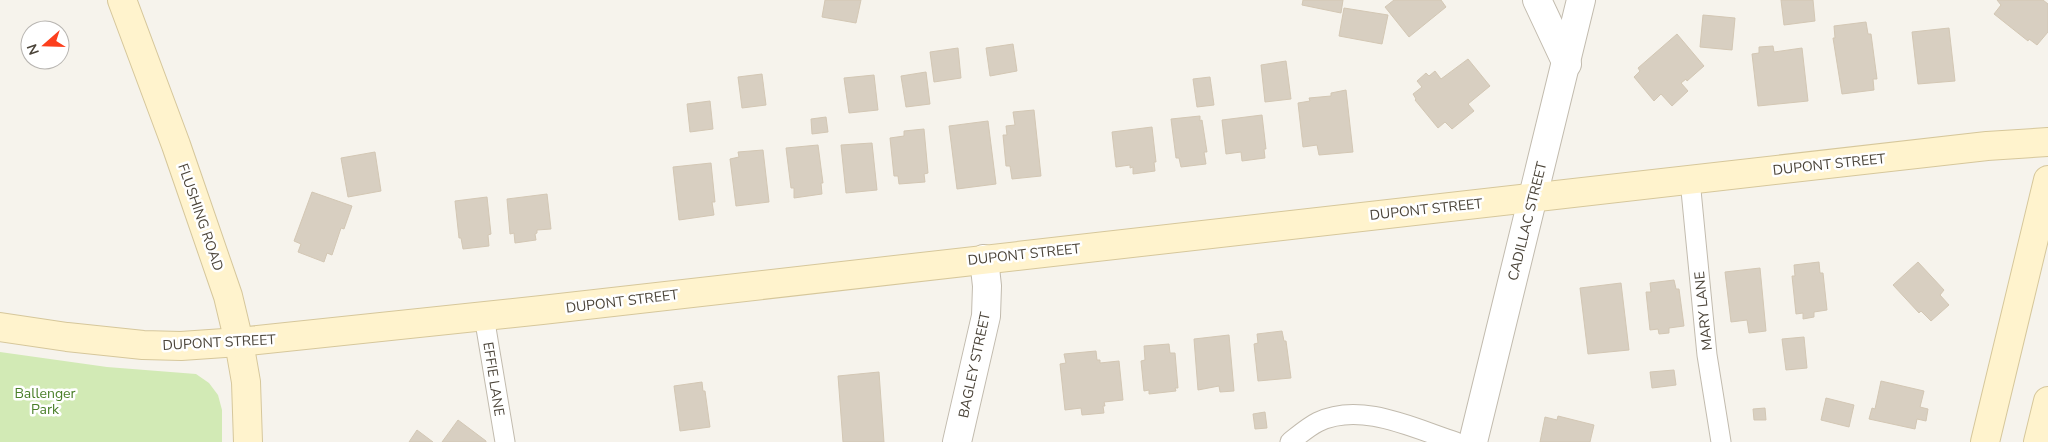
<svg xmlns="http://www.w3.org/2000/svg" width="2048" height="442" viewBox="0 0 2048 442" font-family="'Nunito Sans',sans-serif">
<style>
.green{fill:#d2eab5}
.building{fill:#d8cfc1;stroke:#d3c7b4}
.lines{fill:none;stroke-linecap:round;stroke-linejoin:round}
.lane-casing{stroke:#c2bbae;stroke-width:21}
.street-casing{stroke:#c2bbae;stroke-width:30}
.secondary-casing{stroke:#d6c79b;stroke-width:30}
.lane{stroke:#fff;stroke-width:19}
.street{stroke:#fff;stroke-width:28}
.secondary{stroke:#fff3cd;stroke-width:28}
.labels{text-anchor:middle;stroke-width:5;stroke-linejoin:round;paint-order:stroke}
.street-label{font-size:14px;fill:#4b4439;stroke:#fff}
.park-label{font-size:14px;fill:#4a7f2a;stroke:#fff}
</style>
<rect width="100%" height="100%" fill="#f6f3ec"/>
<path class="green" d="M0 352 107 367 196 374 209 383 218 395 222 410V442H0Z"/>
<g class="building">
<path d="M825 0H861L856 23 822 17Z"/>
<path d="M1303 0H1343L1341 13 1302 5Z"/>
<path d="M1394 0H1441L1446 7 1409 37 1385 7Z"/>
<path d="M1781 0H1813L1815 21 1784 25Z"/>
<path d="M2043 0 2048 4V32L2037 45 2029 39 2028 41 1994 14 2001 5 1997 0Z"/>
<path d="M1344 8 1388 15 1382 44 1339 36Z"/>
<path d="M1703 15 1735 18 1732 50 1700 47Z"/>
<path d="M1866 22 1868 34H1871L1877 79H1873L1874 90 1842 94 1833 38H1835L1834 26Z"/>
<path d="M1949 28 1955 81 1918 84 1912 32Z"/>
<path d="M1677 34 1704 66 1687 81 1686 79 1681 83 1688 91 1672 106 1661 94 1654 101 1634 77 1640 71 1638 68Z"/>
<path d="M1013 44 1017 71 990 76 986 48Z"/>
<path d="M1773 46 1774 52 1802 48 1808 101 1758 106 1752 54 1759 53V47Z"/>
<path d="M958 48 961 78 934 82 930 52Z"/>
<path d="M1468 59 1490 86 1468 104 1474 111 1452 129 1445 122 1438 128 1415 100 1416 99 1413 94 1422 87 1417 81 1426 73 1429 76 1435 71 1441 79Z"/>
<path d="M1286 61 1291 99 1265 102 1261 65Z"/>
<path d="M926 72 930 104 906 107 901 76Z"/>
<path d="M762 74 766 105 742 108 738 77Z"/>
<path d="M874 75 878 110 849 113 844 78Z"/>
<path d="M1210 77 1214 105 1197 107 1193 79Z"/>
<path d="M1346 90 1353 152 1319 155 1317 145 1303 147 1298 103 1310 101 1309 98 1331 96V93Z"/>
<path d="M710 101 713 129 690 132 687 104Z"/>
<path d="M1034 110 1041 176 1012 179 1010 166H1006L1003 135H1007L1006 126 1015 125 1013 112Z"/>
<path d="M1262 115 1266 149H1264L1265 158 1242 161 1241 152 1226 154 1222 120Z"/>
<path d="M1200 116V121L1202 120 1207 152H1204L1206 164 1181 167 1179 158H1176L1171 119Z"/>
<path d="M826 117 828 132 812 134 811 119Z"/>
<path d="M988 121 996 184 957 189 949 126Z"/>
<path d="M1152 127 1156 162H1154L1155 171 1133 174V167L1130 168V165L1116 167 1112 132Z"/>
<path d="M924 129 928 173 924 174 925 182 899 184 898 176H894L890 138 904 136V131Z"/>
<path d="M872 143 877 190 846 193 841 145Z"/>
<path d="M818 145 823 183H821L822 194 794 198V188H791L786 148Z"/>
<path d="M763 150 769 202 736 206 730 159 739 157 738 152Z"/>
<path d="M375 152 381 191 348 197 341 158Z"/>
<path d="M711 163 715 202H712L714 215 679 220 673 167Z"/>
<path d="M312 192 352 206 344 229 341 228 332 255 327 253 324 262 298 252 301 244 294 241Z"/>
<path d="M547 194 551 229 537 230V233L535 234 536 240 515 243 514 233 510 234 507 199Z"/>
<path d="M487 197 491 234 488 235 489 246 463 249 461 238H459L455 201Z"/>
<path d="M1819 262 1820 273H1823L1827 310 1814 312V317L1803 319V313L1796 314 1792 276H1795L1794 265Z"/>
<path d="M1918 262 1944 290 1940 295 1949 305 1931 321 1921 311 1919 313 1893 285Z"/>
<path d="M1760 268 1766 331 1749 333 1747 320 1731 322 1725 272Z"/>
<path d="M1674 280 1676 289H1679L1684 326 1669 328V333L1659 334 1658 329 1650 330 1646 292H1651L1650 283Z"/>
<path d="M1621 283 1629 350 1588 354 1580 288Z"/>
<path d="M1282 331 1284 341H1286L1291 378 1258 381 1254 344 1258 343 1257 334Z"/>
<path d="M1229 335 1234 391 1220 392 1219 386 1198 390 1194 339Z"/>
<path d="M1804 337 1807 368 1786 370 1782 339Z"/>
<path d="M1169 344 1170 353H1175L1178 388H1175L1176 391 1149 394V390L1144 391 1141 361 1145 360 1144 346Z"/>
<path d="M1096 351 1097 360H1100V363L1119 361 1123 400 1104 402 1105 406H1103L1104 413 1082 415 1081 408 1065 410 1060 364 1066 363 1064 354Z"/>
<path d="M1674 370 1676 385 1652 388 1650 372Z"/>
<path d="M879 372 884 442H843L838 376Z"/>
<path d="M1881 381 1924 391 1920 407 1928 409 1926 421 1917 419 1915 429 1869 419 1872 408 1875 409Z"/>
<path d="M702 382 703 391H705L710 427 680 431 674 386Z"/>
<path d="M1826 398 1854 405 1849 427 1821 420Z"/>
<path d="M1765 408 1766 420H1754L1753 409Z"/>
<path d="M1265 412 1267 428 1255 429 1253 414Z"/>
<path d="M1558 416 1594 425 1590 442H1540L1545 417 1557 420Z"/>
<path d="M458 420 486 441V442H442Z"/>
<path d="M417 430 433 442H409Z"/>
</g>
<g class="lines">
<defs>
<g id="lane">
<path d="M1690 180 1707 355 1721 442"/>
<path d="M484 316 505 442"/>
<path d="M1290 442C1299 435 1308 427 1318 422 1361 401 1415 429 1456 442"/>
</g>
<g id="street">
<path d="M1537 0 1567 64"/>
<path d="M957 442 986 316 987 286 984 259"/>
<path d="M1473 442 1581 0"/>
</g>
<g id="secondary">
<path d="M122 0 176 145 228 296 239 342 246 382 248 442"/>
<path d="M0 327 67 337 143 345 181 346 239 342 542 310 1987 146 2048 142"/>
<path d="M1985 442 2048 180"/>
<path d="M2038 442 2048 401"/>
</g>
</defs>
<use href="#lane" class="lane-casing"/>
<use href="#street" class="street-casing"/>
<use href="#secondary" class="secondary-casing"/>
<use href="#lane" class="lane"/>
<use href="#street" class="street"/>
<use href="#secondary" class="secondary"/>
</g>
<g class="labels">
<g class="street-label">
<text transform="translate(1829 164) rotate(-6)" y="5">DUPONT STREET</text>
<text transform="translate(1426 209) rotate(-6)" y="5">DUPONT STREET</text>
<text transform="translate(201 217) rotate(71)" y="5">FLUSHING ROAD</text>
<text transform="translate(1527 221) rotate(-76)" y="5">CADILLAC STREET</text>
<text transform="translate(1024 254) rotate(-6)" y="5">DUPONT STREET</text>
<text transform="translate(622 301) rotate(-7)" y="5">DUPONT STREET</text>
<text transform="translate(1703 311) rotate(-96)" y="5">MARY LANE</text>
<text transform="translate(219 342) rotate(-3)" y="5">DUPONT STREET</text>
<text transform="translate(974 365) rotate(-78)" y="5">BAGLEY STREET</text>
<text transform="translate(494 379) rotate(81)" y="5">EFFIE LANE</text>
</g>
<g class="park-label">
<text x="45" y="398">Ballenger<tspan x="45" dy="16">Park</tspan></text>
</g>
</g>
<g transform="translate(45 45) rotate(250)"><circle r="24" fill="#ffffff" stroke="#b7b4b0"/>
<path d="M0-4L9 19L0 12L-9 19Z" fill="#fc3f1d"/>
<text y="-8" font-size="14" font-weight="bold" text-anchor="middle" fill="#4b4439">N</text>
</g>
</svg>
